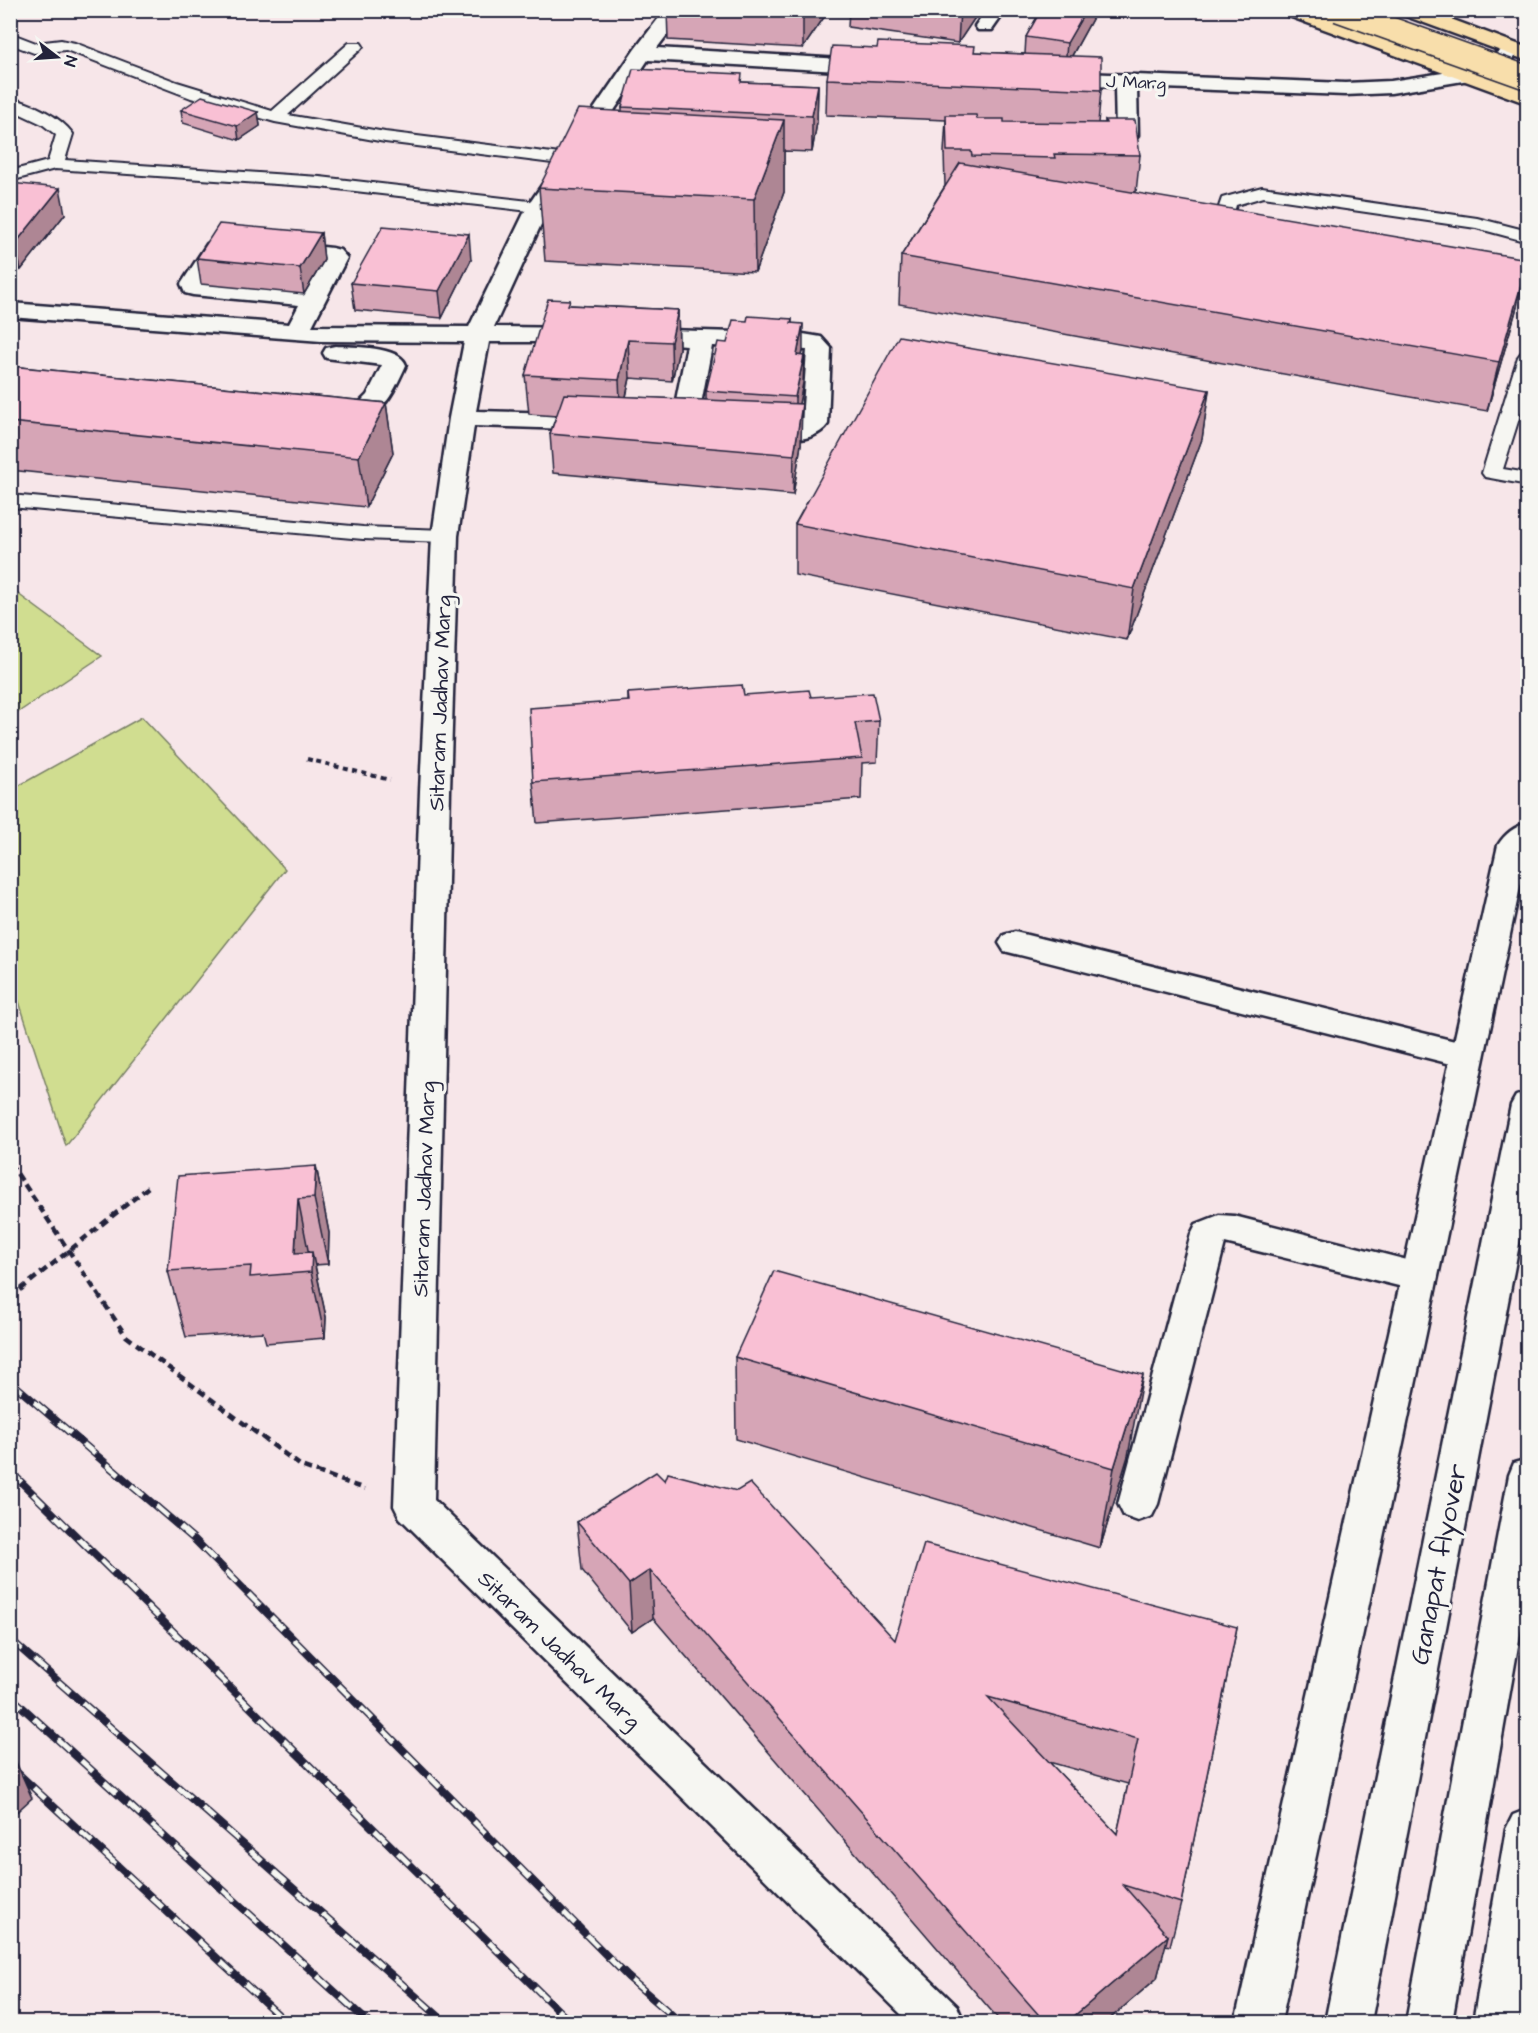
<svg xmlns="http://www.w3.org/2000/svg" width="1538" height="2033" viewBox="0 0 1538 2033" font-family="'Architects Daughter',sans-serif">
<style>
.green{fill:#d0dd90;stroke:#798066;stroke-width:1.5}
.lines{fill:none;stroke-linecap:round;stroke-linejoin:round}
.service-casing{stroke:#22223b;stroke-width:4}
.minor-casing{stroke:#22223b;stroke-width:5}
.tertiary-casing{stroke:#22223b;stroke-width:5}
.secondary-casing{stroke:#22223b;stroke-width:5}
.primary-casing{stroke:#22223b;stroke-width:5}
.path-far1{stroke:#22223b;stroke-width:4;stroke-dasharray:5 4.5;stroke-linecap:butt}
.path{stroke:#22223b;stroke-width:4.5;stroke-dasharray:8 5;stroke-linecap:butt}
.service{fill:#f6f6f2;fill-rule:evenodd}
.minor{fill:#f6f6f2;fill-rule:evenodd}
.tertiary{fill:#f6f6f2;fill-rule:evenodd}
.secondary{fill:#f6f6f2;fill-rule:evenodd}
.primary{fill:#f8deab;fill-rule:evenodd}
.rail-casing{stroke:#22223b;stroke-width:8}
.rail{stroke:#f6f6f2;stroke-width:5;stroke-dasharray:16;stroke-linecap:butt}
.primary-bridge-casing{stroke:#22223b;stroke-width:26;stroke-linecap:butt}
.path-bridge{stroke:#22223b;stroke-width:4.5;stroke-dasharray:8 5;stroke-linecap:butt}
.primary-bridge{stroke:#f8deab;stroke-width:23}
.wall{fill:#d6a5b6;stroke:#22223b;stroke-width:1.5;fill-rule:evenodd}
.shaded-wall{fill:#ae8694;stroke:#22223b;stroke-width:1.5}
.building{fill:#f9c0d4;stroke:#22223b;stroke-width:1.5;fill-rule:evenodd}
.labels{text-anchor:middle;stroke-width:6;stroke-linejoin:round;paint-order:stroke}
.far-street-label{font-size:18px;fill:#22223b;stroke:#f6f6f2}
.street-label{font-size:22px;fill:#22223b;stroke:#f6f6f2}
.near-street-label{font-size:27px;fill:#22223b;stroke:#f6f6f2}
</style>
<rect width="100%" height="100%" fill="#f7e6e9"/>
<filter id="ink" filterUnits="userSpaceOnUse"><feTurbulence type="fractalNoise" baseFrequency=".0167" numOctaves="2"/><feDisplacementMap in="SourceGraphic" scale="12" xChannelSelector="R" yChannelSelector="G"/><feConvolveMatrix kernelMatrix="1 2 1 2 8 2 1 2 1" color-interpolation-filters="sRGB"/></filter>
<g filter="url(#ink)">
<g class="green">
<path d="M10 588 102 656 11 717H10Z"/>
<path d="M142 717 285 869 66 1146 11 977V790Z"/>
</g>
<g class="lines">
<defs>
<g id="service">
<path d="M10 33 36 43 61 40 75 43 177 82 272 111 349 43H361L363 46 361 49 288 115 385 132 568 155 574 156 577 160 574 164 568 165 385 142 275 122 191 98 66 50 34 53 10 44Z"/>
<path d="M10 98C32 103 60 116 73 134L65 160 320 177 538 202 544 203 547 207 544 211 538 212 320 187 55 169 10 181V171L48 161 56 135 42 124 10 109Z"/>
<path d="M1262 187 1477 218 1528 231V242L1476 228 1263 197 1236 205 1232 220 1246 223 1249 227 1246 231 1240 232 1216 228 1213 224 1222 198Z"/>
<path d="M1528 351V390L1503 469 1528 473V485L1485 477 1482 473 1518 357 1521 353Z"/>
<path d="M10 495 363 527 445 530 452 532 455 536 452 540 445 542 363 539 10 507Z"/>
</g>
<g id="minor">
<path d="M665 10H686L657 48 874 61 881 63 884 67 881 71 874 73 648 60 549 207 494 327 581 328 590 330 593 335 590 340 581 342H489L476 411 600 414 609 417 613 422 609 427 600 430 474 426 458 536 450 791 434 1500 957 2006 964 2022H909L400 1518 394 1506 420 791 432 536 449 418 464 342 321 341 10 317V303L289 324 299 305 193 295 185 293 181 284 207 244 230 238 238 240 242 245 238 250 224 254 206 282 306 291 322 261 270 254 266 249 270 244 278 242 332 248 340 250 347 258 312 326 469 327 527 207 635 49Z"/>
<path d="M986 10H1006L992 30H978L975 26Z"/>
<path d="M1514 44 1521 46 1524 50 1521 54 1475 79 1391 93 1345 95 1137 87 1138 135C1129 148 1107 150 1092 147L1089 142 1092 137 1116 132 1115 87 1058 84 1051 82 1047 78 1051 74 1058 72 1345 83 1391 81 1462 70Z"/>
<path d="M632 329 803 334 821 337 831 348 828 424C812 447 770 440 747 434L743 429 747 424C765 419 786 430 802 421L807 350 712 346 697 425 693 430 684 433 675 430 671 425 687 345 623 341 620 336 623 331Z"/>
<path d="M335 346C353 347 400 346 406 365 389 403 375 431 326 419L322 414 326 409 359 403 367 395 382 365 326 358 323 353 326 348Z"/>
<path d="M1015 932 1467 1044 1479 1047 1484 1056 1479 1065 1467 1068 1004 951 999 943 1004 935Z"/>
<path d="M1219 1215 1234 1216 1419 1263 1432 1267 1437 1277 1432 1287 1419 1291 1225 1243 1158 1504 1152 1516 1138 1521 1124 1516 1118 1504 1191 1234 1196 1224Z"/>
</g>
<g id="tertiary">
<path d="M1528 823V849L1281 2022H1235L1498 845C1505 834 1515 826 1528 823Z"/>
<path d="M1528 1809V1968L1519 2022H1473L1506 1829 1513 1815Z"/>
</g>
<g id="secondary">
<path d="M1528 1092V1197L1371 2022H1325L1511 1105 1516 1096Z"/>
<path d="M1528 1459V1589L1452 2022H1406L1509 1475 1514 1463Z"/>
</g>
<g id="primary">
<path d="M1280 10H1310L1528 91V104L1283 14Z"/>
<path d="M1397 10H1427L1528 48V61L1400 14Z"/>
</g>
</defs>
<use href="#service" class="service-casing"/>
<use href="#minor" class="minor-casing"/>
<use href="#tertiary" class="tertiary-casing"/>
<use href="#secondary" class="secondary-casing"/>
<use href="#primary" class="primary-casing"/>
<path class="path-far1" d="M307 759 390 780"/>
<path class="path" d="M10 1163 126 1336 301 1466 365 1489"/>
<use href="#service" class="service"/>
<use href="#minor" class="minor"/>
<use href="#tertiary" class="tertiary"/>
<use href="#secondary" class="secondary"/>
<use href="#primary" class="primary"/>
<defs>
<g id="rail">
<path d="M10 1381 195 1540 628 1977 680 2022"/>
<path d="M10 1471 570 2022"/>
<path d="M10 1639 445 2022"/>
<path d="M10 1696 368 2022"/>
<path d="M10 1766 286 2022"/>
</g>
</defs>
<use href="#rail" class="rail-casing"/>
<use href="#rail" class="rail"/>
<defs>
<path id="primary-bridge" d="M1338 10 1528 78"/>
</defs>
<use href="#primary-bridge" class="primary-bridge-casing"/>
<path class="path-bridge" d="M10 1298 151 1185"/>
<use href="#primary-bridge" class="primary-bridge"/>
</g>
<g class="wall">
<path d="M667 10H829L803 48 668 40Z"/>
<path d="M849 10H980L958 43 848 27Z"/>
<path d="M1041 10H1097L1072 56 1101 90 1098 123H1105V120L1140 155 1136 192H1132L1517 307 1487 411 899 304 901 256 945 186 944 152 946 120 826 115 827 79 974 52 1025 54 1026 37Z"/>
<path d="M742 82 818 85 817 122 812 152 784 151V192L755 272 545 261 539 188 622 112V107Z"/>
<path d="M181 110 258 112 260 126 239 140 183 123Z"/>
<path d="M10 183 65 214 21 270 10 269Z"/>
<path d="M321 233 324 260 304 294 201 284 197 258Z"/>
<path d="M471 260 442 318 355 310 351 283Z"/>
<path d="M570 305 678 310 679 349 672 381 630 378 626 397 706 400V391L727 343 747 321 792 319V323L803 351 802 356H804L803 383 799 404 801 444 793 495 553 473 550 434 556 416 529 414 525 375Z"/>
<path d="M10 366 386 403 393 453 366 507 10 470Z"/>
<path d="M1209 390 1202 439 1127 640 795 575V524Z"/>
<path d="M628 693 811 697 879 721 877 762 862 763 861 799 537 823 533 782 628 701Z"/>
<path d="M316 1166 329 1233 328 1264 315 1265 326 1317 325 1338 266 1343 263 1332 186 1337 168 1271Z"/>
<path d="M735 1357 1128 1456 1100 1548 736 1439Z"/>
<path d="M665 1481 895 1640 1237 1627 1181 1903 1170 1946 1165 1945 1157 1978 1106 2022H1001L653 1618 632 1632 582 1570 577 1522ZM1049 1762 1128 1784 1117 1834Z"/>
</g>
<g class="shaded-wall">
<path d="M804 10H829L803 48V12Z"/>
<path d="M960 10H980L958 43Z"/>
<path d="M1086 10H1097L1065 68 1067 43Z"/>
<path d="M818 85 817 122 812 152V116Z"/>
<path d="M258 112 260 126 239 140 237 126Z"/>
<path d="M784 120V192L755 272 754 199Z"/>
<path d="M60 188 65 214 21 270 15 244Z"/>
<path d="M321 233 324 260 304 294 300 268Z"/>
<path d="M469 234 471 260 442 318 439 291Z"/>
<path d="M1527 264 1517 307 1487 411 1499 362Z"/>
<path d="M678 310 679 349 672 381 671 342Z"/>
<path d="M803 324V351L796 382 797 355Z"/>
<path d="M628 340 630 378 621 419 619 380Z"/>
<path d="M804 356 803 383 795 424V397Z"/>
<path d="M1209 390 1202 439 1127 640 1134 589Z"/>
<path d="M386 403 393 453 366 507 359 457Z"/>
<path d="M802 404 801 444 793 495 794 455Z"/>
<path d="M316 1166 329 1233 328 1264 314 1198Z"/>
<path d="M298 1199 311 1265 312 1252 326 1317 325 1338 311 1272 295 1253Z"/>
<path d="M1143 1375 1128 1456 1100 1548 1114 1468Z"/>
<path d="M650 1570 653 1618 632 1632 629 1584Z"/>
<path d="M16 1762 32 1798 10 1818V1766Z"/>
<path d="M1168 1936 1157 1978 1106 2022H1067Z"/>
</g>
<g class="building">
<path d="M776 10H804L803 12Z"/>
<path d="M1041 10H1086L1067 43 1026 37Z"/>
<path d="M878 42 975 46 974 52 1101 57V90L827 79 832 46 877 48Z"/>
<path d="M633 69 742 74 741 82 818 85 812 116 622 107Z"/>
<path d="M202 96 258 112 237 126 181 110Z"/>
<path d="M578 109 784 120 754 199 539 188Z"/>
<path d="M946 115H976L977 119H1004V122L1106 123 1105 120H1135L1140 155 1054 154 1055 158 972 156 971 151H947Z"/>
<path d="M960 163 1527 259V264L1499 362 901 256Z"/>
<path d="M10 183 60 188 15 244 10 243Z"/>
<path d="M219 224 321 233 300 268 197 258Z"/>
<path d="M383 226 469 234 439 291 351 283Z"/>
<path d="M548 299 570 300 568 305 678 310 671 342 628 340 619 380 525 375Z"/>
<path d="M748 316 792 319 791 323 803 324 797 355 804 356 795 397 706 391 718 342 727 343 733 320 747 321Z"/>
<path d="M899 336 1209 390 1134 589 795 524Z"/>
<path d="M10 366 386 403 359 457 10 422Z"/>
<path d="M564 394 802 404 794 455 550 434Z"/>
<path d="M742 685 744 695 809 690 811 697 873 693 879 721 855 723 862 758 533 782 529 708 629 701 628 693Z"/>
<path d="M316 1166 314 1198 298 1199 295 1253 312 1252 311 1272 250 1277 251 1266 168 1271 178 1176Z"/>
<path d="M774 1271 1143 1375 1114 1468 735 1357Z"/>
<path d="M656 1472 665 1481 668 1473 737 1491 750 1483 895 1640 924 1544 1237 1627 1181 1903 1123 1885 1168 1936 1067 2022H1045L650 1570 629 1584 577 1522ZM988 1697 1138 1739 1117 1834Z"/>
<path d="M10 1757 16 1762 10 1766Z"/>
</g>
</g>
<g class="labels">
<g class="far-street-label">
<text transform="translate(1136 82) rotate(2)" y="6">J Marg</text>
</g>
<g class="street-label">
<text transform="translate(439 703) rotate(-88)" y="8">Sitaram Jadhav Marg</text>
<text transform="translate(423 1189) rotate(-88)" y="8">Sitaram Jadhav Marg</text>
<text transform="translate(560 1649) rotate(44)" y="8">Sitaram Jadhav Marg</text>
</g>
<g class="near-street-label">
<text transform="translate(1438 1564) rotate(-79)" y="9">Ganapat flyover</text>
</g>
</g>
<rect width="1538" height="2033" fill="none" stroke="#f6f6f2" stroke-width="36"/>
<rect x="18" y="18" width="1502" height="1997" fill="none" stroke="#22223b" stroke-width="2" filter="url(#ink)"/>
<g transform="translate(57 57) rotate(107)" stroke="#f6f6f2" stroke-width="4.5" paint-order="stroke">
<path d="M0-4.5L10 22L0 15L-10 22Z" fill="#22223b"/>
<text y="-9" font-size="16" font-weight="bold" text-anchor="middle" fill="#22223b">N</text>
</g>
</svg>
